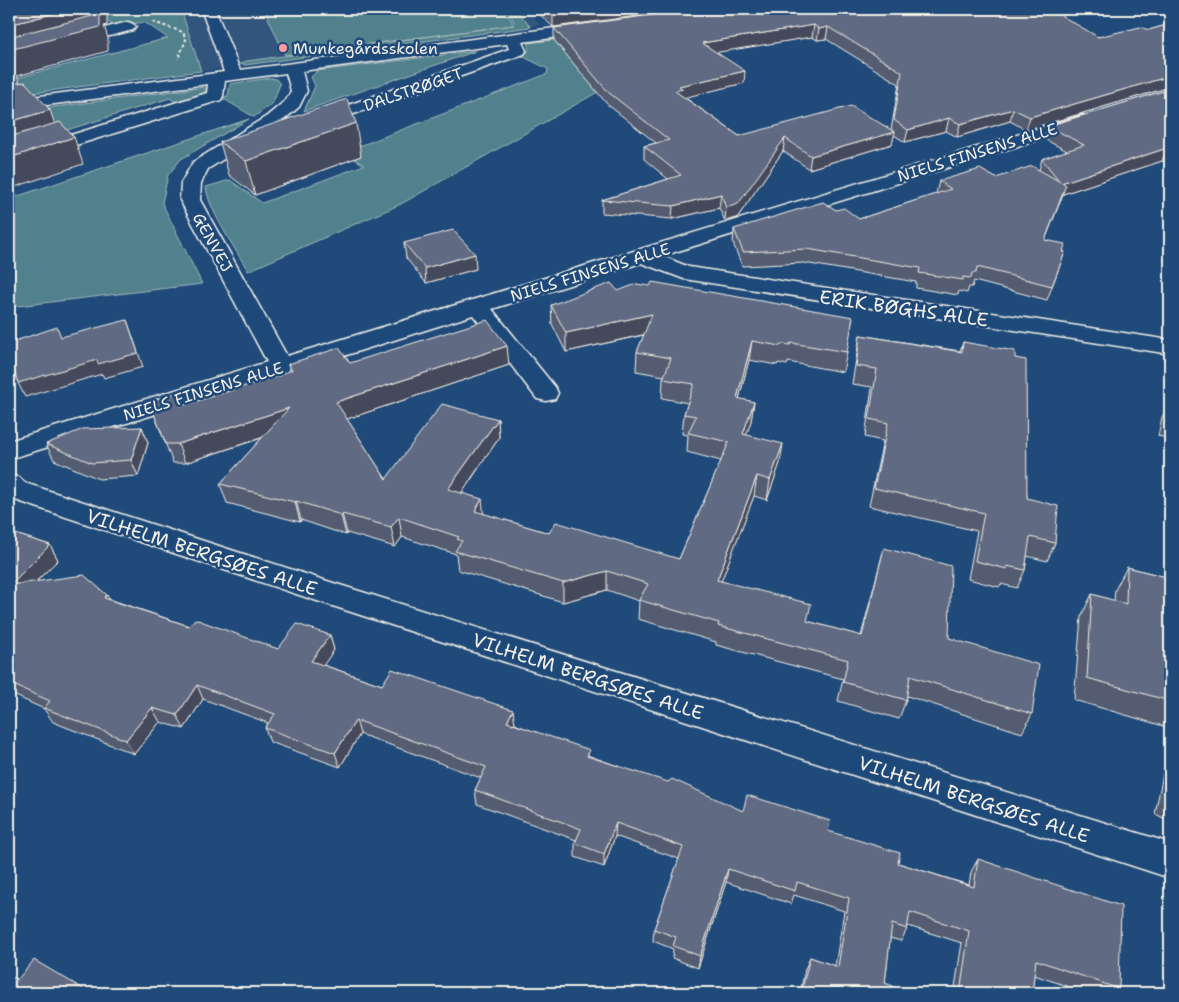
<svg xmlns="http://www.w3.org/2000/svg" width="1179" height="1002" viewBox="0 0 1179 1002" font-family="'Shantell Sans',sans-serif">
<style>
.built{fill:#33547d}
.green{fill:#51818c;stroke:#a2b9ba}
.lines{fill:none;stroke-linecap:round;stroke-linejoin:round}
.minor-casing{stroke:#f4f1e8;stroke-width:3}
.path{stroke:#f4f1e8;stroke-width:2;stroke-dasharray:3 2.5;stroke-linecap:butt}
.minor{fill:#1f4a7a;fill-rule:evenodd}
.wall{fill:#535b71;stroke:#f4f1e8;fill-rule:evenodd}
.shaded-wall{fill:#444a5c;stroke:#f4f1e8}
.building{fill:#616a83;stroke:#f4f1e8}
.poi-dot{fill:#ff9aa2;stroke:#1f4a7a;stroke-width:2}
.labels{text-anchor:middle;stroke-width:5;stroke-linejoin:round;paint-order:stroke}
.far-poi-label{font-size:16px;fill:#f4f1e8;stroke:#1f4a7a;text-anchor:start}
.far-street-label{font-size:16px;fill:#f4f1e8;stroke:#1f4a7a}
.street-label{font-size:19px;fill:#f4f1e8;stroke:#1f4a7a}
</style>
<rect width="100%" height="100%" fill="#1f4a7a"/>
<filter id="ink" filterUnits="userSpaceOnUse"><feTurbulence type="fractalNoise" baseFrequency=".02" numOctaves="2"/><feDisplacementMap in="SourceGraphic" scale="10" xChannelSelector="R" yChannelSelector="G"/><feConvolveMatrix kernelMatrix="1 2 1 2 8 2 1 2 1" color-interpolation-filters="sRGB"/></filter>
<g filter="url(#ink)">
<path class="built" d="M183 9H526L541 25 201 71Z"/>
<g class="green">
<path d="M66 9H181L201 71 9 96V80L168 38 144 22 115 27 108 22 9 48V15Z"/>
<path d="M264 9H501L511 19 513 25 285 55Z"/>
<path d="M504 9H515L531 27 245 65 240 64 247 61 515 25 513 19Z"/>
<path d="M554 40 603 89 401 204 248 271C236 250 208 209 206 187L230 180 262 203 364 165 344 152 547 74 548 69 522 56 528 52V43Z"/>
<path d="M476 51 304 111 315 86 311 77 317 71Z"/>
<path d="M269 78 276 79 280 84 273 103 254 117 222 98 228 96 230 84Z"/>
<path d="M205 87V95L178 104 170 98 9 148 32 110Z"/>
<path d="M249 119 181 159 168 175 162 203 202 284 9 307V219L14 218 9 212V199Z"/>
</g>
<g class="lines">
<defs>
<g id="minor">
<path d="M201 9H215L240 70 592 23 597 25 600 28 597 31 592 33 522 42 526 51 524 54 317 127 311 126 308 122 311 118 509 49 507 44 302 71 307 91 299 107 279 124 208 169 201 183 200 200 287 356 1083 115 1089 116 1092 120 1089 124 662 256 689 267 1170 340V354L684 279 641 263 492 309 555 387 558 393 555 399 546 401 537 399 473 315 290 373 9 459V441L267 362 180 200 181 183 193 162 267 116 286 100 291 91 286 73 225 81 223 96 221 100 9 166V154L207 93 208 84 9 110V100L224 72Z"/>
<path d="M128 22 133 24 136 27 133 30 9 62V52Z"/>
<path d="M9 475 19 477 25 483 327 581 1170 843V878L311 599 9 498Z"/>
</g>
</defs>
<use href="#minor" class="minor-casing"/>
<path class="path" d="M153 22 183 32 186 40 178 59"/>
<use href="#minor" class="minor"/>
</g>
<g class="wall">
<path d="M534 9H691L553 27Z"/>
<path d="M698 9 1098 37 1149 30 1170 24V87L1026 130 1010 121 957 137 946 131 905 142 894 135 892 144 809 169 783 151 737 218 725 221 719 208 672 219 602 213V200L668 179 644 159V146L656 143 607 104 554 40V28ZM812 37 817 40 826 39 899 84 891 130 739 136 684 97 744 83 716 52Z"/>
<path d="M1170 89V165L1162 161 1063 194 1045 240 1065 252 1047 300 974 281 972 287H969L967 293 959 291 958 295 916 288V282L804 263 742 266 733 243 734 229 836 210 859 219 936 194 939 181 996 178 1039 170 1042 159 1067 151 1044 139 1048 126Z"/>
<path d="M220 142 361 156 255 195 229 175Z"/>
<path d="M404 243 476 269 426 283 406 258Z"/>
<path d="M618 291 847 352 843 372 788 362 787 365 778 363 777 365 749 360 739 399 754 402 751 421 746 435 780 463 767 500 754 496 721 581 807 621 861 636 884 548 949 638 1032 714 1022 733 907 696 906 700 899 719 838 701 843 679 716 645V642L638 619 639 601 607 590 563 602 458 570 456 554 402 537 395 547 347 533 346 535 301 520 300 522 227 503 220 484 262 438 185 463H173L149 401 181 406 281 375 290 371 288 364 350 363 509 365 347 419 386 479 498 419 499 438 462 493 484 514 549 533 679 559 721 461 687 452 688 435 682 434 684 414 688 403 662 398 663 379 664 376 636 371 637 352 644 335 566 352 552 324 551 305Z"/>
<path d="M860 335 960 351 963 342 1015 358 1027 498 1055 543 1047 561 1027 556 1025 570 1017 588 1001 584 999 587 968 579 977 531 869 506 883 441 865 437 872 387 852 384 857 353Z"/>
<path d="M1170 402V439L1158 436 1162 417Z"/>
<path d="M142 427 148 443 138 476 99 479 54 460 46 444Z"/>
<path d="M9 532 50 545 58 560 37 581 107 595 109 599 189 626 278 649 330 635 334 650 323 665 382 685 515 724 590 756 743 811 828 831 898 863 969 885 971 872 978 859 1119 989 1115 993H1088L1034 975 1032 993H954L962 943 908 926 907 929 901 941 890 938 885 983 892 993H800L805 969 810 957 835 966 844 911 794 895 791 904 726 882 698 968 672 958 673 949 653 941 654 929 679 859 615 836 604 867 575 857V843L576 840 477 804 475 790 481 778 360 734 340 767 270 742 265 728 268 723 203 699 184 729 160 722 134 754 53 722 44 709 9 693Z"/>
<path d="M1127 567 1170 578V728L1074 700 1081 617 1092 594 1114 601 1115 590Z"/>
<path d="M1170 739V821L1155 814Z"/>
</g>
<g class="shaded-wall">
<path d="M71 9H107V25L104 26 108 38V51L17 76 25 96 9 99V25Z"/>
<path d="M604 9H691L553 27V15Z"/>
<path d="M814 25 812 37 701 55 702 43Z"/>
<path d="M828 27 826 39 817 40 819 29Z"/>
<path d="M745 71 744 83 683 98 675 91 679 86Z"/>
<path d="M1170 76V87L1026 130 1030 117Z"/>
<path d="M1013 109 1010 121 957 137 960 124Z"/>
<path d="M50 110 59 136 9 152V122Z"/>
<path d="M949 118 946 131 905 142 908 130Z"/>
<path d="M356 123 361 156 255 195 246 161Z"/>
<path d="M895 132 892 144 809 169 811 156Z"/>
<path d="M74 137 83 164 9 189V158Z"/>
<path d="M785 138 783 151 737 218 725 221 726 208Z"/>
<path d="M1167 148 1162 161 1063 194 1040 253 1061 183Z"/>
<path d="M721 194 719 208 672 219 673 206Z"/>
<path d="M475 254 476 269 426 283 425 268Z"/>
<path d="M652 314 651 333 566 352V333Z"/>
<path d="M127 320 143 367 104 378 102 374 25 397 18 383Z"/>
<path d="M752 341 749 360 734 418 737 398Z"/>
<path d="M507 346 509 365 341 421 336 402Z"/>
<path d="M754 402 751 421 740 454 743 434Z"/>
<path d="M289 408 294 427 185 463 178 444Z"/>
<path d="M498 419 499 438 451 508 448 489Z"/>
<path d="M142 427 148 443 138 476 131 460Z"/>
<path d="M783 444 780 463 767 500 770 480Z"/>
<path d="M757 476 754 496 714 600 717 580Z"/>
<path d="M482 499 484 518 475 511Z"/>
<path d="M296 501 301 520 300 522 295 502Z"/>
<path d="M342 514 347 533 346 535 341 515Z"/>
<path d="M399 517 402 537 395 547 391 527Z"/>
<path d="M50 545 58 560 18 599 10 585Z"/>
<path d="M607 571V590L563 602V583Z"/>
<path d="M330 635 334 650 316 676 311 661Z"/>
<path d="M197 685 203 699 184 729 177 715Z"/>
<path d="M152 708 160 722 134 754 126 740Z"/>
<path d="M513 710 515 724 507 722Z"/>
<path d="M356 720 360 734 340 767 335 753Z"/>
<path d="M616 823 615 836 604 867V854Z"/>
<path d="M728 869 726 882 698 968 700 956Z"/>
</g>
<g class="building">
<path d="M9 9H71L9 25Z"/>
<path d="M546 9H604L553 15Z"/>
<path d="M698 9H1050L1098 37 1140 27 1149 30 1170 24V76L1030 117 1013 109 960 124 949 118 908 130 894 120 902 72 828 27 819 29 814 25 702 43 745 71 679 86 683 89 675 91 739 136 851 106 895 132 811 156 785 138 738 204 726 208 721 194 673 206 602 200 681 175 644 146 669 140 608 92 554 28Z"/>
<path d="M100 14V27L9 50V37Z"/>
<path d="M9 63 15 70 9 71Z"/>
<path d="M25 82 50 110 9 122V84Z"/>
<path d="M1170 89V150L1167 148 1061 183 1042 159 1084 145 1048 126Z"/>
<path d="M347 99 356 123 246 161 220 142Z"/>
<path d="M60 122 74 137 9 158V137Z"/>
<path d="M1032 166 1066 185 1045 240 1065 244 1063 252H1065L1052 286 977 267 976 273H972L971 278 963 277V280L919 273 920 268 807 249 743 252 734 229 823 202 836 210 844 208 859 219 951 189 939 181 980 169 996 178Z"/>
<path d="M453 230 475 254 425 268 404 243Z"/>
<path d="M652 282 853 317 847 352 791 343 790 345 781 344 780 346 752 341 737 398 754 402 743 434 783 444 770 480 757 476 717 580 811 604 807 621 862 636 884 548 951 566 949 638 1039 665 1032 714 910 676 906 700 843 682 848 660 718 626 719 623 639 600 648 584 607 571 563 583 455 551 462 541 457 539 459 537 399 517 391 527 342 514 341 515 296 501 295 502 220 484 289 408 178 444H166L149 401 176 393 181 406 281 375V374L292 370 288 364 339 348 350 363 487 320 507 346 336 402 386 479 442 404 498 419 448 489 482 499 475 511 549 533 556 522 679 559 729 442 688 433 696 416 684 414 694 384 663 379 671 358 637 352 652 314 566 333 551 305 611 283 618 291 636 284 650 286Z"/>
<path d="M127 320 138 353 98 364 97 360 18 383 9 352V343L57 327 61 337Z"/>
<path d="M860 335 962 352 963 342 1015 351V358L1026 360 1027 498 1058 506 1055 543 1030 537 1025 570 1007 566V569L975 561 984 513 874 488 888 423 869 419 877 369 856 366Z"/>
<path d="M142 427 131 460 92 463 46 444 83 429Z"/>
<path d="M9 532 50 545 10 585 84 575 107 595 104 598 189 626 195 619 278 649 297 624 330 635 311 661 382 685 392 669 513 710 507 722 590 750 587 756 668 782 672 779 743 811 747 795 830 821 828 831 900 853 898 863 974 887 978 859 1121 906 1119 989 1036 960 1032 993H960L969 931 910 912 907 929 892 924 885 983 893 986 892 993H801L810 957 838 967 849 898 797 882 795 891 728 869 700 956 673 946 676 937 654 929 683 847 616 823 604 854 575 843 581 829 475 790 486 767 356 720 335 753 265 728 275 714 197 685 177 715 152 708 126 740 44 708 50 701 9 683Z"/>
<path d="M1127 567 1170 578V701L1087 678 1092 594 1126 604Z"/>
<path d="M34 960 90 993H9V979L11 976 17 980Z"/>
</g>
</g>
<circle class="poi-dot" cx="283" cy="48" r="5"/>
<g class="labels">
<g class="far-poi-label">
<text x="293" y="54">Munkegårdsskolen</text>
</g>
<g class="far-street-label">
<text transform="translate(413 89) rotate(-19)" y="6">DALSTRØGET</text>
<text transform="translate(977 152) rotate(-17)" y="6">NIELS FINSENS ALLE</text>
<text transform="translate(213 242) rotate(61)" y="6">GENVEJ</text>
<text transform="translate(590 272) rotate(-17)" y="6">NIELS FINSENS ALLE</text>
<text transform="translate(203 391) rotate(-17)" y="6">NIELS FINSENS ALLE</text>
</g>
<g class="street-label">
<text transform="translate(904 308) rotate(8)" y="7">ERIK BØGHS ALLE</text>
<text transform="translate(202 552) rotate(18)" y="7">VILHELM BERGSØES ALLE</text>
<text transform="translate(588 676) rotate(18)" y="7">VILHELM BERGSØES ALLE</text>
<text transform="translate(974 799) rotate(18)" y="7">VILHELM BERGSØES ALLE</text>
</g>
</g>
<rect width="1179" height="1002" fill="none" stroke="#1f4a7a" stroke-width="30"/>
<rect x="15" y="15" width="1149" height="972" fill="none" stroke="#f4f1e8" stroke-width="2" filter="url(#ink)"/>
</svg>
